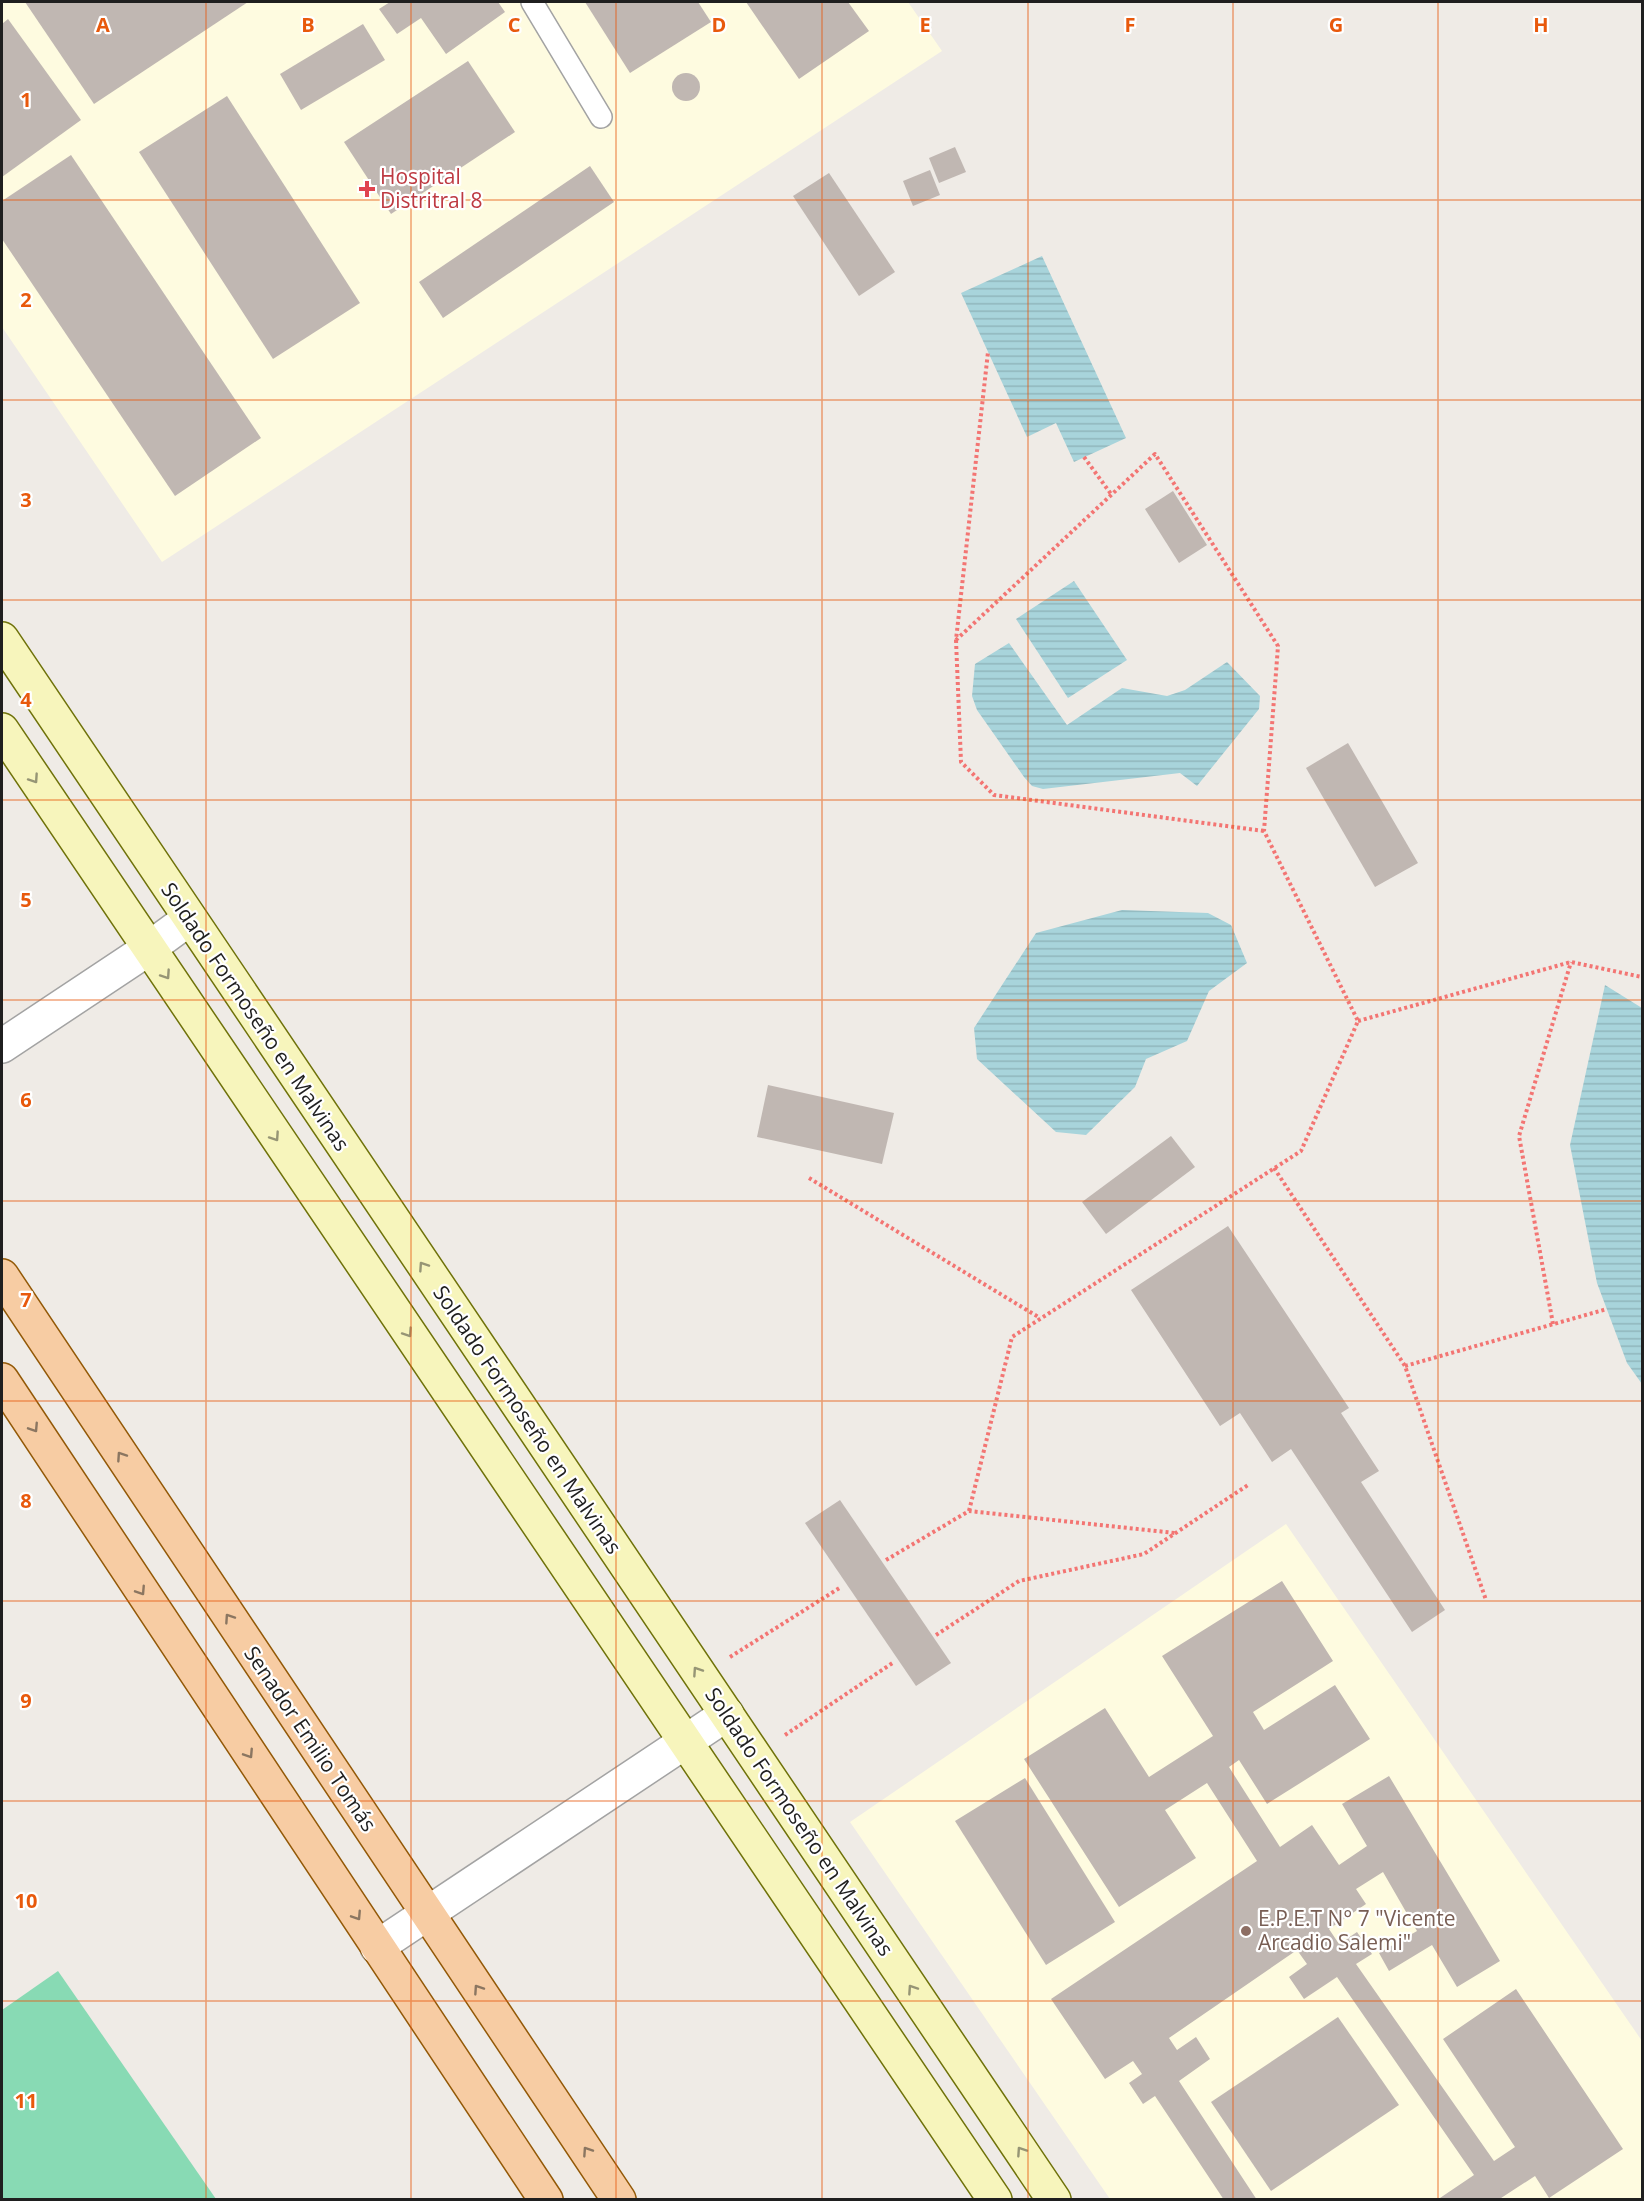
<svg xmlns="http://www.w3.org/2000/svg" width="1644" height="2201" viewBox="0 0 1644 2201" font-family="'Open Sans',sans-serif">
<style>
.education{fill:#fefbe0}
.pitch{fill:#88dab4}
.water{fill:url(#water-rules)}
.building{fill:#c0b7b2}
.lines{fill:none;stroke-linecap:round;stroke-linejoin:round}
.lane-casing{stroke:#a3a3a3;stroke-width:24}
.street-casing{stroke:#a3a3a3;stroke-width:36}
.secondary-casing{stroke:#6f720a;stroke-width:36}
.primary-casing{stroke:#935907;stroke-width:36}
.path{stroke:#f37573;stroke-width:4;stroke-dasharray:3 3;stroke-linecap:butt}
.lane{stroke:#fff;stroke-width:21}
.street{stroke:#fff;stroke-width:33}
.secondary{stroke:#f7f5bc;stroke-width:33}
.primary{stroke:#f7cca3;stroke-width:33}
.oneway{stroke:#969575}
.oneway2{stroke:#8b7661}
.grid{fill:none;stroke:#e8590c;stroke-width:1.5;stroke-opacity:0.55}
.health-dot{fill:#e0444e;stroke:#fff;stroke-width:2}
.education-dot{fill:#8d6e63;stroke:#fff;stroke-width:2}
.labels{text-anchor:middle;stroke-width:4.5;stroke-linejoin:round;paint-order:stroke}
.health-label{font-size:21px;fill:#be3a42;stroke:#fff;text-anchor:start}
.street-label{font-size:21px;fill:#1f1f1f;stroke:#fff}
.education-label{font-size:21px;fill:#785e54;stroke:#fff;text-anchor:start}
.grid-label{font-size:20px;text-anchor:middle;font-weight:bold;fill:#e8590c;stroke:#fff;stroke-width:4.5;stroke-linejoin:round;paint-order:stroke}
</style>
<defs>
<pattern id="water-rules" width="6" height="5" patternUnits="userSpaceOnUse" patternTransform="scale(1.5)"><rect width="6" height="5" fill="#a8d4db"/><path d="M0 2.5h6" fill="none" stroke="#90b6bc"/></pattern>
</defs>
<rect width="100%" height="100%" fill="#efebe6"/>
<g class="education">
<path d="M2 2H908L942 51 162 562 2 327Z"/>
<path d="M1286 1524 1642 2041V2199H1110L850 1822Z"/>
</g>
<path class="pitch" d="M58 1971 216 2199H2V2010Z"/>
<g class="water">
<path d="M1042 256 1126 438 1074 462 1056 423 1027 437 961 293Z"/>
<path d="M1074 581 1127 660 1068 698 1016 619Z"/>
<path d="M1009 643 1067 725 1122 688 1167 696 1185 690 1227 662 1260 696 1259 709 1197 786 1180 773 1043 789 1032 786 1024 777 977 710 972 696 975 664Z"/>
<path d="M1122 910 1208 913 1231 925 1247 963 1209 991 1187 1041 1146 1059 1135 1087 1086 1135 1056 1132 977 1059 974 1028 1036 933Z"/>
<path d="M1605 985 1642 1008V1384L1627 1363 1597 1283 1570 1145Z"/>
</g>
<g class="building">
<path d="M25 2H248L94 104Z"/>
<path d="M390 2H498L505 12 446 54 421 18 397 34 379 9Z"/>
<path d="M585 2H698L711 22 630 73Z"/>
<path d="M746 2H848L869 31 799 79Z"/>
<path d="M8 19 81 120 2 177V24Z"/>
<path d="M363 24 385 60 301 110 280 74Z"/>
<path d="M468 61 515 132 391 214 344 142Z"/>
<circle cx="686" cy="87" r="14"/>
<path d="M227 96 360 303 273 359 139 152Z"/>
<path d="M955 147 966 172 939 183 929 158Z"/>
<path d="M71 155 261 438 175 496 2 239V201Z"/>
<path d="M590 166 614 202 443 318 419 282Z"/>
<path d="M930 170 940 195 913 206 903 181Z"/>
<path d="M829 173 895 272 859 296 793 196Z"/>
<path d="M1173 491 1207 545 1179 563 1145 509Z"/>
<path d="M1348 743 1418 863 1375 887 1306 768Z"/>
<path d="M768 1085 894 1113 882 1164 757 1137Z"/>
<path d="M1171 1136 1195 1167 1106 1234 1082 1202Z"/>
<path d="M1228 1226 1349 1408 1341 1413 1379 1471 1361 1482 1445 1610 1412 1632 1291 1449 1272 1462 1240 1413 1220 1426 1131 1290Z"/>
<path d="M840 1500 951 1663 916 1686 805 1523Z"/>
<path d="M1282 1581 1333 1661 1253 1712 1264 1730 1335 1685 1370 1739 1267 1804 1239 1760 1229 1767 1280 1847 1312 1825 1339 1865 1367 1846 1342 1804 1389 1776 1500 1961 1457 1987 1432 1945 1389 1971 1379 1953 1417 1931 1383 1872 1356 1889 1366 1904 1329 1929 1339 1944 1357 1932 1372 1954 1356 1964 1494 2161 1515 2147 1443 2039 1516 1989 1623 2149 1549 2198 1535 2176 1498 2200H1437L1474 2175 1337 1977 1304 1999 1289 1977 1307 1964 1297 1950 1169 2038 1177 2050 1196 2037 1210 2059 1179 2081 1257 2200H1224L1155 2096 1143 2104 1129 2083 1142 2074 1133 2061 1105 2079 1051 1999 1257 1861 1207 1783 1165 1810 1196 1858 1119 1907 1024 1759 1105 1708 1149 1777 1213 1736 1162 1656Z"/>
<path d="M1025 1778 1115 1922 1046 1965 955 1821Z"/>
<path d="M1338 2017 1399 2105 1271 2191 1211 2102Z"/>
</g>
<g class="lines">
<defs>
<path id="lane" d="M532 2 601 117"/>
<g id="street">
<path d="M2 1046 148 949 189 919"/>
<path d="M377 1947 727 1714"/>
</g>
<g id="secondary">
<path d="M2 639 1054 2200"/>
<path d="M2 730 995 2200"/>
</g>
<g id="primary">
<path d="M2 1276 619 2200"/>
<path d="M2 1380 546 2200"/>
</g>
</defs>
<use href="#lane" class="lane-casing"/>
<use href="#street" class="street-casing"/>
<use href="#secondary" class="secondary-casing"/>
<use href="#primary" class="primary-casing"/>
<g class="path">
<path d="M1084 457 1111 494"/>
<path d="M956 640 961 762 994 795 1264 831"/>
<path d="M1358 1021 1571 962 1642 977"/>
<path d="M1274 1168 1405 1366 1486 1600"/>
<path d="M809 1178 1040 1318"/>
<path d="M1553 1324 1519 1136 1571 962"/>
<path d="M1405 1366 1607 1309"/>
<path d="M969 1511 1012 1337 1301 1151 1358 1021 1264 831 1278 646 1155 454 956 640 988 352"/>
<path d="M886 1560 969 1511 1175 1533"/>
<path d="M936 1635 1019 1581 1144 1554 1248 1485"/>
<path d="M730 1657 841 1587"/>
<path d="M785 1735 894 1662"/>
</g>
<use href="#lane" class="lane"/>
<use href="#street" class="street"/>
<use href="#secondary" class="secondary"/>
<use href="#primary" class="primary"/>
</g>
<defs><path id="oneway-chevron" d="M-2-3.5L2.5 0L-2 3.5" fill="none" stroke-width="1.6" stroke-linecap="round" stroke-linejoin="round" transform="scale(1.5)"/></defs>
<g class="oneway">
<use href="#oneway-chevron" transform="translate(34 779) rotate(56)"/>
<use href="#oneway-chevron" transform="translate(166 975) rotate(56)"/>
<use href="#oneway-chevron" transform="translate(275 1137) rotate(56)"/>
<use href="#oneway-chevron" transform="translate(423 1266) rotate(-124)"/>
<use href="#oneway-chevron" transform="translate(408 1333) rotate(56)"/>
<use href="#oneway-chevron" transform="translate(697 1671) rotate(-124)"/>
<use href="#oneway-chevron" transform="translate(912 1989) rotate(-124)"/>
<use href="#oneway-chevron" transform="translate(1021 2151) rotate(-124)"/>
</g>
<g class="oneway2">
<use href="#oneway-chevron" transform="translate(34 1428) rotate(57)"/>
<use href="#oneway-chevron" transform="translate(121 1456) rotate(-124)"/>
<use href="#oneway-chevron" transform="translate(141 1591) rotate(57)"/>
<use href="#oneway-chevron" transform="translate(229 1618) rotate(-124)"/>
<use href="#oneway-chevron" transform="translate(249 1754) rotate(57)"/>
<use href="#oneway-chevron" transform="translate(357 1916) rotate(57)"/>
<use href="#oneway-chevron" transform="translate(478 1989) rotate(-124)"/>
<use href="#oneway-chevron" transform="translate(587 2151) rotate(-124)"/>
</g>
<path class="grid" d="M206 2V2200M411 2V2200M616 2V2200M822 2V2200M1028 2V2200M1233 2V2200M1438 2V2200M2 200H1642M2 400H1642M2 600H1642M2 800H1642M2 1000H1642M2 1201H1642M2 1401H1642M2 1601H1642M2 1801H1642M2 2001H1642"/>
<path class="health-dot" d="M364 180h6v6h6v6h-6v6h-6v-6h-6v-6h6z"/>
<circle class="education-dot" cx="1246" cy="1931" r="6"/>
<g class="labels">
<g class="health-label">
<text x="380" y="184">Hospital<tspan x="380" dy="24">Distritral 8</tspan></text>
</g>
<g class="street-label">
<text transform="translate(255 1017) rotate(56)" y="7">Soldado Formoseño en Malvinas</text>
<text transform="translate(527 1420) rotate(56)" y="7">Soldado Formoseño en Malvinas</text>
<text transform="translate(310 1739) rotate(56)" y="7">Senador Emilio Tomás</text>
<text transform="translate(799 1822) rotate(56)" y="7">Soldado Formoseño en Malvinas</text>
</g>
<g class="education-label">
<text x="1258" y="1926">E.P.E.T N° 7 "Vicente<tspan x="1258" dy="24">Arcadio Salemi"</tspan></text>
</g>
</g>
<g class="grid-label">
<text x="103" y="32">A</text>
<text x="308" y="32">B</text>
<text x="514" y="32">C</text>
<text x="719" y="32">D</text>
<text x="925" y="32">E</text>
<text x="1130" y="32">F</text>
<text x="1336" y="32">G</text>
<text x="1541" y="32">H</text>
<text x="26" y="107">1</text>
<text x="26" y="307">2</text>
<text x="26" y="507">3</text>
<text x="26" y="707">4</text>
<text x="26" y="907">5</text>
<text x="26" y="1107">6</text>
<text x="26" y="1307">7</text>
<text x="26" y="1508">8</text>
<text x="26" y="1708">9</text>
<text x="26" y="1908">10</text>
<text x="26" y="2108">11</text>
</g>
<rect width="1644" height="2201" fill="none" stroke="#1f1f1f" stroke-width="6"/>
</svg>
